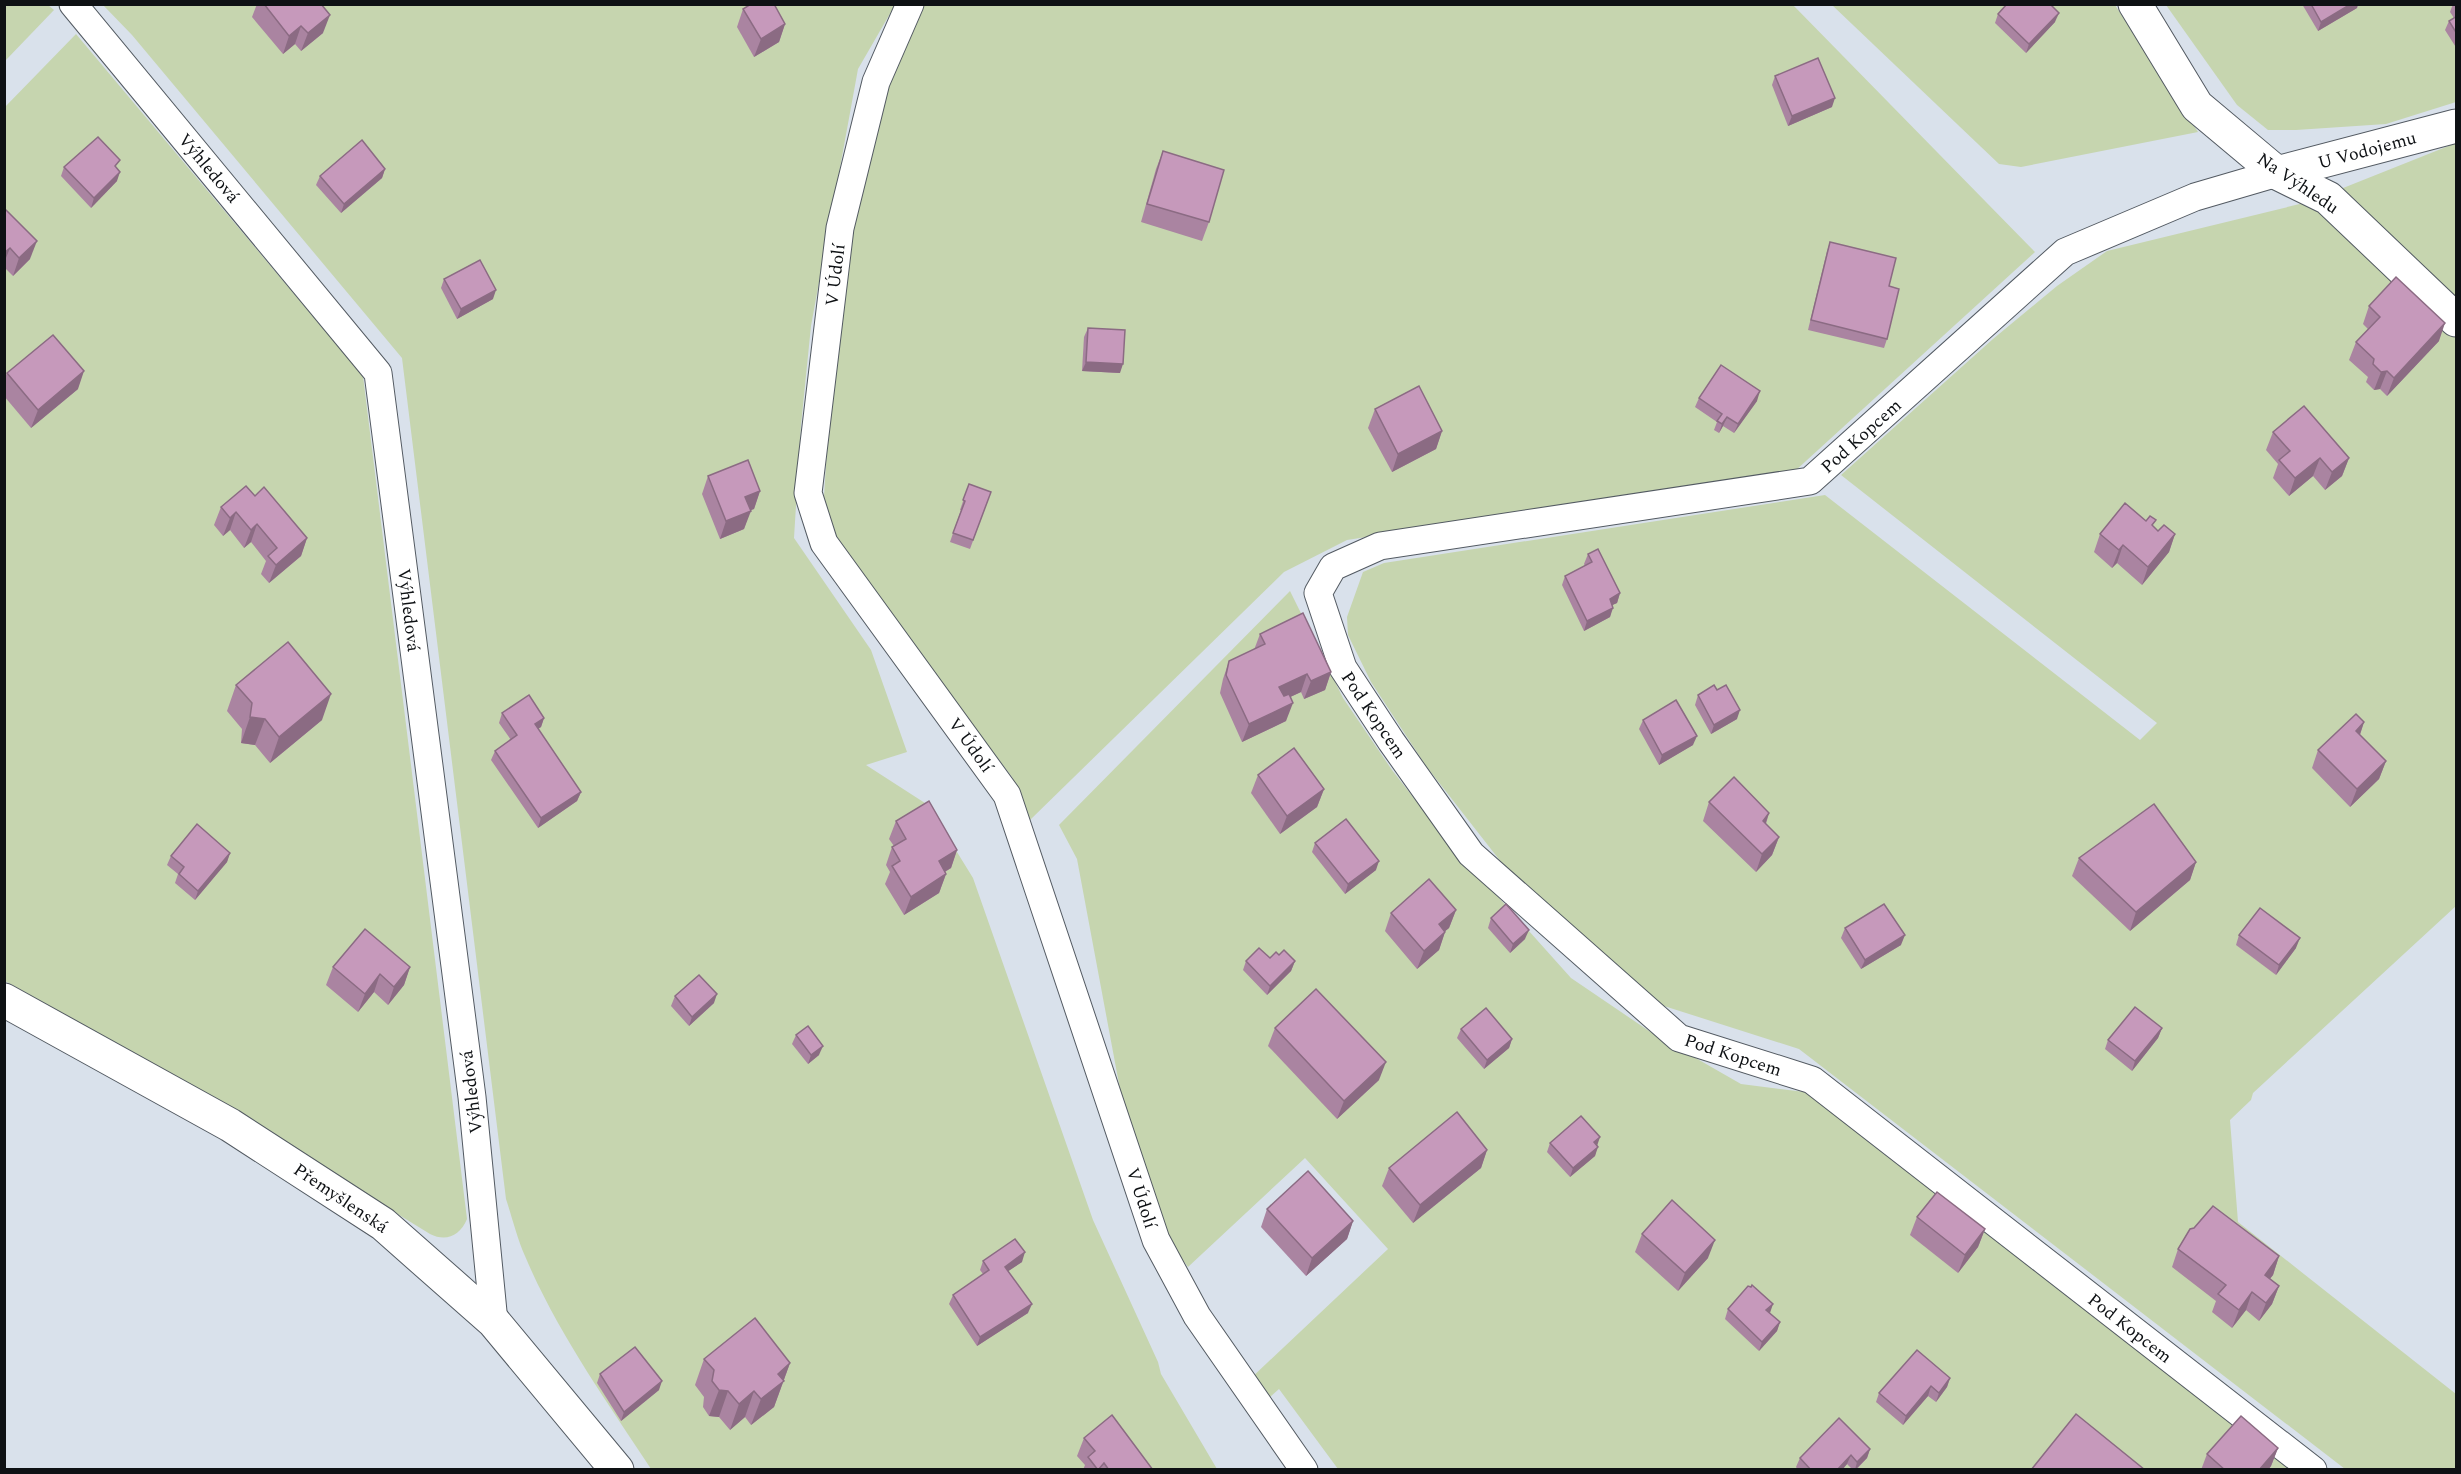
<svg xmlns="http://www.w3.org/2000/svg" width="2461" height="1474" viewBox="0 0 2461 1474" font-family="Spectral,serif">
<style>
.green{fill:#c6d5af}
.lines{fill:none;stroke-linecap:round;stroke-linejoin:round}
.service-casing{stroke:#535a62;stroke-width:29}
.minor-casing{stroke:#535a62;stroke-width:35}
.service{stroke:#fff;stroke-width:27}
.minor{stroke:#fff;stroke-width:33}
.wall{fill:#aa84a1}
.shaded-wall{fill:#8b6b83}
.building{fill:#c699bb;stroke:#8b6b83;stroke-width:1.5}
.labels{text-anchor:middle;stroke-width:5;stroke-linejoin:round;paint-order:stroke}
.street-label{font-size:18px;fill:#0e1114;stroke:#fff}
</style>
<rect width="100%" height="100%" fill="#d9e1eb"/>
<g class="green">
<path d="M5 4 48 5 54 10 5 61Z"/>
<path d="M103 5H895L858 69 811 326 801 425 794 538 871 650 907 752 866 765 928 805 973 878 1093 1220 1158 1362 1161 1374 1217 1469H651C606 1400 557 1332 525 1256 517 1238 512 1217 506 1199L402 358 132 35Z"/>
<path d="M921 5H1793L2035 252 1795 471 1347 540 1284 572 1030 820 1012 777 822 529 832 367 849 228 901 33Z"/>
<path d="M1832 5H2115L2198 132 2021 167 1999 164Z"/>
<path d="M2166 5H2456V102L2386 124 2296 130H2268L2237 105Z"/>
<path d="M76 34 363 376 467 1219C460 1236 446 1242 430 1234L174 1076 5 981 4 108Z"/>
<path d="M2456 143V906L2253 1093 2251 1100 2230 1120 2238 1222 2456 1394V1469H2345L1799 1049 1664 1006 1534 892 1512 876 1426 766 1371 682 1348 635 1347 617 1363 572 1384 563 1825 495 2140 740 2157 723 1841 475 1993 339 2057 286 2107 251 2308 202Z"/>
<path d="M1290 591 1343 698 1392 770 1441 833 1571 978 1652 1033 1741 1084 1813 1093 2301 1469H1338L1279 1389 1263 1403 1249 1380 1388 1249 1305 1158 1188 1267 1173 1247 1128 1132 1077 859 1059 825Z"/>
</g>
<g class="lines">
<defs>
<g id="service">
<path d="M73 4 378 373 472 1097 494 1322"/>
<path d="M910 4 876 82 840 228 808 493 824 543 1007 795 1156 1240 1197 1316 1304 1470"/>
<path d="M2277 173 2195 197 2065 252 1810 481 1380 546 1333 567 1318 593 1343 668 1391 741 1471 854 1679 1038 1812 1080 2313 1470"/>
</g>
<g id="minor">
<path d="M2135 4 2197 106 2277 173 2328 198 2456 320"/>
<path d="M2277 173 2456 126"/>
<path d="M4 1000 230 1125 383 1224 494 1322 617 1470"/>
</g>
</defs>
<use href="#service" class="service-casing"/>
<use href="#minor" class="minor-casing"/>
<use href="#service" class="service"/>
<use href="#minor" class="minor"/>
</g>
<g class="wall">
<path d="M257 4H321L323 33 301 51 295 44 283 54 252 17Z"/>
<path d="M2302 4H2358L2357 8 2318 31Z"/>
<path d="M2453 4H2457V49L2445 30 2449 21 2454 18 2450 12Z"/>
<path d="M743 9 785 24 779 42 754 57 737 27Z"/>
<path d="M1998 14 2055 22 2026 53 1995 23Z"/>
<path d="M1775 76 1832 107 1788 126 1772 85Z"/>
<path d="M1163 151 1209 222 1202 241 1141 222 1156 169Z"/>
<path d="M64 167 117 168V181L91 208 61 176Z"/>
<path d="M385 169 382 178 341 213 316 185 320 176Z"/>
<path d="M4 208 30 259 13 276 4 267Z"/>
<path d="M1830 242 1889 286 1887 339 1884 348 1808 330 1827 251Z"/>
<path d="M444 279 493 299 457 319 441 288Z"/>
<path d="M2369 306 2439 341 2387 396 2380 389 2374 390 2366 382 2368 377 2349 360 2356 342 2368 329 2363 324Z"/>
<path d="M1088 328 1120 373 1082 371 1084 337Z"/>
<path d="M7 373 78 389 31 428 4 396V379Z"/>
<path d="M1699 398 1757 401 1734 433 1723 426 1719 433 1714 430 1717 422 1695 407Z"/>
<path d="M1375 409 1442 431 1436 449 1392 472 1368 428Z"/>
<path d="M2273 432 2349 458 2342 476 2325 490 2313 476 2289 496 2273 478 2278 464 2266 450Z"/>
<path d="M708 476 760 491 754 509 750 510 744 529 720 539 702 494Z"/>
<path d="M969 484 991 492 970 549 950 542 961 510H960Z"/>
<path d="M255 496 307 538 301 556 269 583 261 574 266 561 251 542 244 548 230 530 223 536 214 525 221 507Z"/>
<path d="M2154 527 2158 531 2175 534 2169 552 2142 585 2117 563 2112 568 2094 552 2100 534Z"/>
<path d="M1588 554 1620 593 1617 603 1612 605 1610 617 1584 631 1562 585 1565 576 1585 566 1584 564Z"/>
<path d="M1260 634 1331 672 1325 690 1304 699 1301 692 1290 697 1286 721 1242 742 1220 693 1223 679 1229 661 1254 650Z"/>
<path d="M236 685 322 720 270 763 255 745 241 743 242 729 227 711Z"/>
<path d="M1698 695 1737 719 1711 734 1695 705Z"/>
<path d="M502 713 544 718 541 727 538 729 581 792 577 801 538 828 491 760 495 751 511 740 499 723Z"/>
<path d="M1643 720 1693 745 1659 765 1639 729Z"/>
<path d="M2364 722 2360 735 2386 761 2379 779 2350 807 2312 768 2318 750Z"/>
<path d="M1258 775 1324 789 1317 807 1280 834 1251 793Z"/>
<path d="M1709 802 1769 813 1766 824 1779 837 1772 855 1756 872 1703 821Z"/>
<path d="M896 821 957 850 951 868 945 872 946 874 939 893 904 915 885 884 890 872 886 865 892 847 894 846 889 839Z"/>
<path d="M1315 843 1376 870 1345 894 1312 852Z"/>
<path d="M230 853 227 862 195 900 175 883 178 874 167 865 171 856Z"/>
<path d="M2079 858 2196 862 2190 880 2130 931 2072 876Z"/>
<path d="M1456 910 1449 928 1445 931V932L1439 950 1417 969 1385 931 1391 913Z"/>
<path d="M1491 918 1525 939 1510 953 1488 928Z"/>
<path d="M1845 928 1901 945 1861 969 1841 938Z"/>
<path d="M2239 935 2296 948 2276 975 2236 945Z"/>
<path d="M1279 955 1295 961 1291 971 1267 995 1243 970 1246 961 1270 958Z"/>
<path d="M333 967H410L404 985 388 1005 374 992 358 1012 326 985Z"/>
<path d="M675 996 714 1003 689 1026 671 1006Z"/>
<path d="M1275 1028 1379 1080 1337 1119 1268 1046Z"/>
<path d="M2162 1028 2158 1038 2132 1071 2105 1049 2108 1040Z"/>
<path d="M1461 1029 1512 1039 1509 1048 1484 1069 1457 1038Z"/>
<path d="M796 1035 819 1055 808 1064 792 1044Z"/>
<path d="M1550 1143 1597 1146 1595 1156 1570 1177 1547 1152Z"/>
<path d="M1487 1150 1481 1168 1413 1223 1382 1186 1389 1168Z"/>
<path d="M1267 1209 1353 1221 1347 1239 1306 1276 1261 1227Z"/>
<path d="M1917 1217 1985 1229 1978 1247 1958 1273 1910 1235Z"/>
<path d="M1642 1234 1708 1258 1678 1291 1635 1252Z"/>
<path d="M2178 1249 2279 1256 2273 1275 2270 1279 2279 1286 2272 1304 2259 1321 2246 1310 2232 1328 2212 1312 2216 1301 2172 1267Z"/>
<path d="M983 1261 1022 1262 1008 1271 1028 1313 977 1346 949 1304 953 1295 983 1274 980 1270Z"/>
<path d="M1728 1309 1770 1313 1780 1322 1777 1331 1759 1351 1725 1319Z"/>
<path d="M704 1359 790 1363 774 1407 751 1425 745 1417 730 1430 719 1417 709 1416 703 1407 704 1397 695 1385Z"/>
<path d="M600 1374 659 1390 621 1421 597 1383Z"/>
<path d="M1950 1378 1947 1387 1936 1402 1928 1396 1903 1425 1876 1402 1879 1393Z"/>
<path d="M1084 1438 1153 1470H1083L1085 1465 1077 1456Z"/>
<path d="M2278 1448 2271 1466 2268 1470H2201L2207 1454Z"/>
<path d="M1870 1449 1867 1458 1856 1470H1853L1847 1464 1842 1470H1798L1796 1467 1800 1458Z"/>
</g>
<g class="shaded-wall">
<path d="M2351 4H2358L2357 8 2318 31 2321 22Z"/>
<path d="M2059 13 2055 22 2026 53 2029 44Z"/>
<path d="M330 15 323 33 301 51 308 33Z"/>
<path d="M785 24 779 42 754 57 761 39Z"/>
<path d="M301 26 295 44 283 54 289 36Z"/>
<path d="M1835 98 1832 107 1788 126 1792 116Z"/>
<path d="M385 169 382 178 341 213 344 204Z"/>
<path d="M120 172 117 181 91 208 94 198Z"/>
<path d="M37 241 30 259 13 276 19 258Z"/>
<path d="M10 248 4 263V253Z"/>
<path d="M496 290 493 299 457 319 461 309Z"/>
<path d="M2445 323 2439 341 2387 396 2394 378Z"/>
<path d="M1086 362 1123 364 1120 373 1082 371Z"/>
<path d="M84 371 78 389 31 428 38 410Z"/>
<path d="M2387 371 2380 389 2374 390 2381 372Z"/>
<path d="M1760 391 1757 401 1734 433 1738 424Z"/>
<path d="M1727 417 1723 426 1719 433 1722 424Z"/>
<path d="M1442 431 1436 449 1392 472 1398 454Z"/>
<path d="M2320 458 2313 476 2289 496 2295 478Z"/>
<path d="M2349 458 2342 476 2325 490 2332 472Z"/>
<path d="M760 491 754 509 738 515 745 497Z"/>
<path d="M751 511 744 529 720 539 726 521Z"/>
<path d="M236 512 230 530 223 536 230 518Z"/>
<path d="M257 524 251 542 244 548 251 530Z"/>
<path d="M2175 534 2169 552 2142 585 2148 567Z"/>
<path d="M307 538 301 556 269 583 276 565Z"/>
<path d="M2123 545 2117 563 2112 568 2119 550Z"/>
<path d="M1620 593 1617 603 1606 608 1610 599Z"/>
<path d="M1613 608 1610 617 1584 631 1587 621Z"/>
<path d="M1331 672 1325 690 1304 699 1311 681Z"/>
<path d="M1307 674 1301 692 1273 705 1279 687Z"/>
<path d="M331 694 322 720 270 763 279 737Z"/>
<path d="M1293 703 1286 721 1242 742 1249 724Z"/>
<path d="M1740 710 1737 719 1711 734 1714 725Z"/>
<path d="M250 717 265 719 255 745 241 743Z"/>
<path d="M544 718 541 727 531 733 535 724Z"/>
<path d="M2364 722 2358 740 2356 731Z"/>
<path d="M1697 736 1693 745 1659 765 1662 755Z"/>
<path d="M2386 761 2379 779 2350 807 2357 789Z"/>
<path d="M1324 789 1317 807 1280 834 1287 816Z"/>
<path d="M581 792 577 801 538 828 541 818Z"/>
<path d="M1769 813 1763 831V821Z"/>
<path d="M1779 837 1772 855 1756 872 1762 854Z"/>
<path d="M957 850 951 868 932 879 939 861Z"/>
<path d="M230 853 227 862 195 900 198 891Z"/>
<path d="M1379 861 1376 870 1345 894 1348 884Z"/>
<path d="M2196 862 2190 880 2130 931 2136 912Z"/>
<path d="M946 874 939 893 904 915 911 897Z"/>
<path d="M1456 910 1449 928 1432 942 1439 924Z"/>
<path d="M1529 930 1525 939 1510 953 1513 944Z"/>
<path d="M1445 932 1439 950 1417 969 1424 951Z"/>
<path d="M1905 935 1901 945 1861 969 1865 960Z"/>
<path d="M2300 938 2296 948 2276 975 2279 965Z"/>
<path d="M1295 961 1291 971 1267 995 1270 986Z"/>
<path d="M410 967 404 985 388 1005 394 987Z"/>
<path d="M380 974 374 992 358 1012 365 994Z"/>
<path d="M717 994 714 1003 689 1026 692 1017Z"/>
<path d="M2162 1028 2158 1038 2132 1071 2135 1061Z"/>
<path d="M1512 1039 1509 1048 1484 1069 1487 1060Z"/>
<path d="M823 1046 819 1055 808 1064 811 1055Z"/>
<path d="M1386 1062 1379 1080 1337 1119 1344 1101Z"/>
<path d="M1600 1137 1597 1146 1594 1142Z"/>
<path d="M1598 1147 1595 1156 1570 1177 1573 1168Z"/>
<path d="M1487 1150 1481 1168 1413 1223 1420 1205Z"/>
<path d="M1353 1221 1347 1239 1306 1276 1312 1258Z"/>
<path d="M1985 1229 1978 1247 1958 1273 1965 1255Z"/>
<path d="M1715 1240 1708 1258 1678 1291 1685 1273Z"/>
<path d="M1025 1252 1022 1262 1001 1276 1005 1267Z"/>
<path d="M2279 1256 2273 1275 2258 1293 2265 1275Z"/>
<path d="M2279 1286 2272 1304 2259 1321 2266 1303Z"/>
<path d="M2252 1292 2246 1310 2232 1328 2239 1310Z"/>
<path d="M1032 1304 1028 1313 977 1346 980 1337Z"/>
<path d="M1773 1304 1770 1313 1763 1320 1766 1310Z"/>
<path d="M1780 1322 1777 1331 1759 1351 1762 1342Z"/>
<path d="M790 1363 774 1407 751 1425 761 1399 778 1374Z"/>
<path d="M1950 1378 1947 1387 1936 1402 1939 1393Z"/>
<path d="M662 1381 659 1390 621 1421 624 1412Z"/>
<path d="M1931 1386 1928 1396 1903 1425 1906 1416Z"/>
<path d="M719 1390 728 1391 719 1417 709 1416Z"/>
<path d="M754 1391 745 1417 730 1430 739 1404Z"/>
<path d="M2278 1448 2271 1466 2268 1470H2259Z"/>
<path d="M1870 1449 1867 1458 1855 1470 1857 1462Z"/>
<path d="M1851 1455 1847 1464 1842 1470H1837Z"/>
</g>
<g class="building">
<path d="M264 4H321L330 15 308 33 301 26 289 36Z"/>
<path d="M751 4H774L785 24 761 39 743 9Z"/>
<path d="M2007 4H2050L2059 13 2029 44 1998 14Z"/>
<path d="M2311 4H2351L2321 22Z"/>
<path d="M2457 16V34L2449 21Z"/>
<path d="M1818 58 1835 98 1792 116 1775 76Z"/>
<path d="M98 137 120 160 115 166 120 172 94 198 64 167Z"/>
<path d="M362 140 385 169 344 204 320 176Z"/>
<path d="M1163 151 1224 170 1209 222 1147 204Z"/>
<path d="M4 208 37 241 19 258 10 248 4 253Z"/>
<path d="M1830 242 1896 258 1889 286 1899 289 1887 339 1811 320Z"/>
<path d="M480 260 496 290 461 309 444 279Z"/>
<path d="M2396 277 2445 323 2394 378 2387 371 2381 372 2373 364 2374 359 2356 342 2380 317 2369 306Z"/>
<path d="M1088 328 1125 330 1123 364 1086 362Z"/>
<path d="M53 335 84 371 38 410 7 373Z"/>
<path d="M1721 365 1760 391 1738 424 1727 417 1722 424 1717 421 1722 414 1699 398Z"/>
<path d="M1419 386 1442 431 1398 454 1375 409Z"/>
<path d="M2304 406 2349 458 2332 472 2320 458 2295 478 2279 460 2290 451 2273 432Z"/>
<path d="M748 460 760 491 745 497 751 511 726 521 708 476Z"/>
<path d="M969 484 991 492 973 540 953 533 965 501 963 500Z"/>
<path d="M246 486 255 496 264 487 307 538 276 565 268 556 277 548 257 524 251 530 236 512 230 518 221 507Z"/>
<path d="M2125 503 2146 521 2150 516 2156 520 2152 525 2158 531 2164 525 2175 534 2148 567 2123 545 2119 550 2100 534Z"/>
<path d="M1598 549 1620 593 1610 599 1613 608 1587 621 1565 576 1592 562 1588 554Z"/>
<path d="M1303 613 1331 672 1311 681 1307 674 1279 687 1284 696 1289 694 1293 703 1249 724 1226 675 1229 661 1265 644 1260 634Z"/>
<path d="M288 642 331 694 279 737 265 719 250 717 252 703 236 685Z"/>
<path d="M1714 685 1717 690 1726 685 1740 710 1714 725 1698 695Z"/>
<path d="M529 695 544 718 535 724 581 792 541 818 495 751 517 735 502 713Z"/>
<path d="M1676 700 1697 736 1662 755 1643 720Z"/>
<path d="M2356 714 2364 722 2356 731 2386 761 2357 789 2318 750Z"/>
<path d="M1294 748 1324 789 1287 816 1258 775Z"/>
<path d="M1734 777 1769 813 1763 821 1779 837 1762 854 1709 802Z"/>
<path d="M929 801 957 850 939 861 946 874 911 897 892 866 900 861 892 847 906 839 896 821Z"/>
<path d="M2154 804 2196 862 2136 912 2079 858Z"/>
<path d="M1346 819 1379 861 1348 884 1315 843Z"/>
<path d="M197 824 230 853 198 891 179 874 184 867 171 856Z"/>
<path d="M1429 879 1456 910 1439 924 1445 932 1424 951 1391 913Z"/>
<path d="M1506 904 1529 930 1513 944 1491 918Z"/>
<path d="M1884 904 1905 935 1865 960 1845 928Z"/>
<path d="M2260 908 2300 938 2279 965 2239 935Z"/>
<path d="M365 929 410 967 394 987 380 974 365 994 333 967Z"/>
<path d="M1259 948 1270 958 1276 952 1279 955 1284 950 1295 961 1270 986 1246 961Z"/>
<path d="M699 975 717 994 692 1017 675 996Z"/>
<path d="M1316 989 1386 1062 1344 1101 1275 1028Z"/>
<path d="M2135 1007 2162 1028 2135 1061 2108 1040Z"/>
<path d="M1486 1008 1512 1039 1487 1060 1461 1029Z"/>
<path d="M808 1026 823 1046 811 1055 796 1035Z"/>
<path d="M1457 1112 1487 1150 1420 1205 1389 1168Z"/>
<path d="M1581 1116 1600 1137 1594 1142 1598 1147 1573 1168 1550 1143Z"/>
<path d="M1308 1171 1353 1221 1312 1258 1267 1209Z"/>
<path d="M1937 1192 1985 1229 1965 1255 1917 1217Z"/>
<path d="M1672 1200 1715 1240 1685 1273 1642 1234Z"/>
<path d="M2213 1206 2279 1256 2265 1275 2279 1286 2266 1303 2252 1292 2239 1310 2218 1294 2226 1285 2178 1249 2190 1229 2194 1228Z"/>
<path d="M1015 1239 1025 1252 1005 1267 1032 1304 980 1337 953 1295 989 1270 983 1261Z"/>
<path d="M1752 1285 1773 1304 1766 1310 1780 1322 1762 1342 1728 1309 1748 1286 1751 1287Z"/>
<path d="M755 1318 790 1363 778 1374 784 1381 761 1399 754 1391 739 1404 728 1391 719 1390 712 1381 714 1370 704 1359Z"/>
<path d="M635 1347 662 1381 624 1412 600 1374Z"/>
<path d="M1917 1350 1950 1378 1939 1393 1931 1386 1906 1416 1879 1393Z"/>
<path d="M2076 1414 2145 1470H2031Z"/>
<path d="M1112 1415 1153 1470H1109L1104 1463 1098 1470 1088 1457 1095 1451 1084 1438Z"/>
<path d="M2241 1416 2278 1448 2259 1470H2225L2207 1454Z"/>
<path d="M1839 1418 1870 1449 1857 1462 1851 1455 1837 1470H1811L1800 1458Z"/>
</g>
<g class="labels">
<g class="street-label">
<text transform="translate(2367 150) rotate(-15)" y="6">U Vodojemu</text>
<text transform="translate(209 168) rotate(50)" y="6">Výhledová</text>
<text transform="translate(2298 183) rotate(34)" y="6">Na Výhledu</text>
<text transform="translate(835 275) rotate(-83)" y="6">V Údolí</text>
<text transform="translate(1861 436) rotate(-42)" y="6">Pod Kopcem</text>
<text transform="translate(409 610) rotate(83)" y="6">Výhledová</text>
<text transform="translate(1374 715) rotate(56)" y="6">Pod Kopcem</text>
<text transform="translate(971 745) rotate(54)" y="6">V Údolí</text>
<text transform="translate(1733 1055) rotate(18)" y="6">Pod Kopcem</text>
<text transform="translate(471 1092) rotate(-97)" y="6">Výhledová</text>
<text transform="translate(341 1198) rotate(34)" y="6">Přemyšlenská</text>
<text transform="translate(1142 1198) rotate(72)" y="6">V Údolí</text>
<text transform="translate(2130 1328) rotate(38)" y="6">Pod Kopcem</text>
</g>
</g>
<rect width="2461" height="1474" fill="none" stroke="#0e1114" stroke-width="12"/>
</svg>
